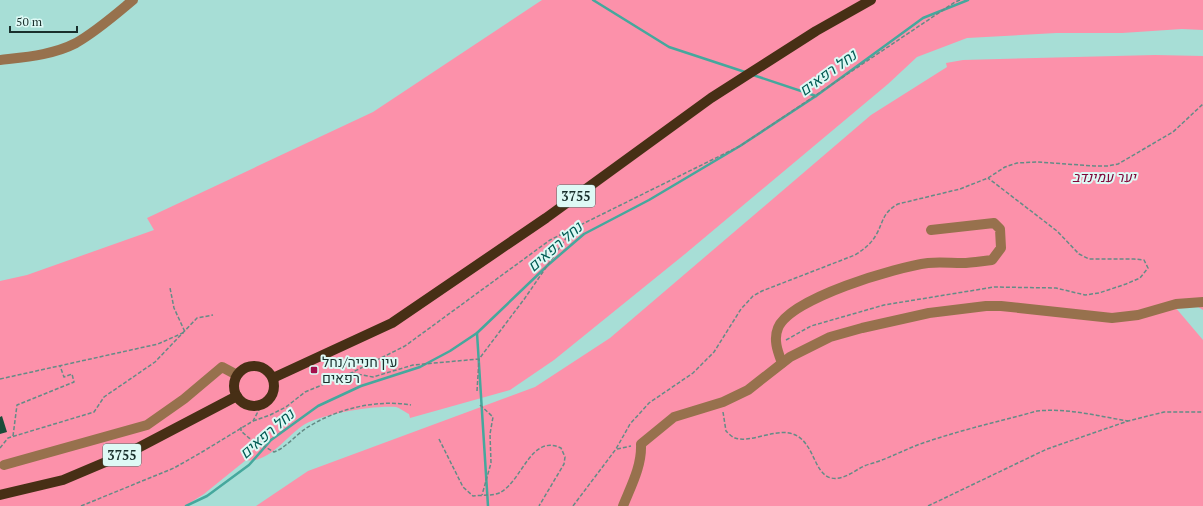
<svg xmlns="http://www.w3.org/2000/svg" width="1203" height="506" viewBox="0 0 1203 506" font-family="'PT Serif',Heebo,serif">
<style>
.green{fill:#fc91aa}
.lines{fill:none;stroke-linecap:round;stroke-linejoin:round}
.stream{stroke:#45a89d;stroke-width:2.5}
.building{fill:#1b4c39}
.path{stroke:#648b86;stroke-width:1.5;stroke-dasharray:4 2;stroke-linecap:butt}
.minor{stroke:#97714d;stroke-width:10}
.major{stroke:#472f15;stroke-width:10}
.poi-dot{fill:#a40f4c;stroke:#def9f5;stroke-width:1.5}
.labels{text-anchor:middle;stroke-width:4;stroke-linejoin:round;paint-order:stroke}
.shield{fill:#def9f5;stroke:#546c68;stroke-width:1}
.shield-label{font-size:13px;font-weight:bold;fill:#192f2c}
.park-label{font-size:14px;font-style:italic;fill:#7d0738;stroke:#def9f5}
.poi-label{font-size:14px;fill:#192f2c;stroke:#def9f5;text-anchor:start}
.water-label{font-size:15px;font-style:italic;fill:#005b53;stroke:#def9f5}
</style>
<rect width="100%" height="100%" fill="#a7ded6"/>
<g class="green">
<path d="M542 0H1203V30L1182 29 1122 33H1056L967 38 917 57 888 84 685 254 554 360 510 390 410 418 409 414C405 412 400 408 396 407 375 405 319 414 302 426 286 437 268 464 246 460L204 494 185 506H0V281L27 275 154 230 147 218 373 112Z"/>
<path d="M1155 55 1203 56V310L1195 305 1175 307 1203 340V506H256L308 471 535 387 610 338 871 115 947 67 946 63 963 60Z"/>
</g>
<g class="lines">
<g class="stream">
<path d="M593 0 669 47 745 72"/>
<path d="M753 75 816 96"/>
<path d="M477 333 488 506"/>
<path d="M186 506 207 496 249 465 271 440 318 406 361 386 420 367 450 351 477 333 548 265 584 234 649 200 740 146 816 96 923 18 968 0"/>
</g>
</g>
<path class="building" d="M2 416 7 432 0 434V417Z"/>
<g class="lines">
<g class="path">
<path d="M786 340 811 326 884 305 994 287 1056 288 1085 295 1099 293 1126 284 1140 278 1148 268 1144 260 1134 259H1089L1079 254 1057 231 988 178"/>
<path d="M352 373 373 377 413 365 479 359 525 298 571 231"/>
<path d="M0 379 158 344 185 332 174 308 170 288"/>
<path d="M477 391 479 359"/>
<path d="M480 405 493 417 490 434 491 463 482 495"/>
<path d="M723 412 726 431C728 433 732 437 735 438 749 443 773 430 789 433 815 438 812 473 831 478 846 481 857 467 870 464 891 458 909 447 929 441 965 429 1001 421 1037 411 1068 408 1098 416 1128 421"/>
<path d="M253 421 270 415 286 407 305 392 351 373 405 346 550 240 740 146 955 2 960 0"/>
<path d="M241 427V431L249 438 274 452C284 449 295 436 305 429 335 409 376 399 411 405"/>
<path d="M13 436 17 405 74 382 72 374 64 377 60 366"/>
<path d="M439 439 463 487 473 496C481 495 495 496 501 492 523 479 531 434 561 448L565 457 564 464 539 506"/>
<path d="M0 448 8 438 94 412 104 397 155 362 197 318 213 315"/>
<path d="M617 449 631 446"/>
<path d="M81 506 174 468 202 452 253 421 262 404"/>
<path d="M573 506 616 449 630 424 649 403 693 373 714 352 741 309 753 296 762 291 855 255C864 249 871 244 876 235 884 221 882 213 898 204L960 189 988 178 1005 167 1017 163 1038 162 1094 166H1108L1118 164 1173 132 1203 104"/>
<path d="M928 506 1047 449 1128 421 1164 412H1203"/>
</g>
<g class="minor">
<path d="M0 60C25 57 53 55 76 43 97 31 115 15 133 0"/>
<path d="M782 363C778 352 773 340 778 328 790 298 897 267 928 263 939 262 951 263 962 263 972 263 982 261 992 260L1001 248 1000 229 994 223 931 230"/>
<path d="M4 465 147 425 184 399 222 367 237 375"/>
<path d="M623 506C631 486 642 466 641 444L674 417 723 402 748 390 790 357 830 337 862 328 929 313 986 306H1001L1112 318 1138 315 1176 304 1203 302"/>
</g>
<g class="major">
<circle cx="254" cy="386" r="20"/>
<path d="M273 378 392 323 546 218 711 98 816 31 871 0"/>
<path d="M0 495 63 480 134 450 237 396"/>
</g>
</g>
<rect class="poi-dot" x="310" y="366" width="8" height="8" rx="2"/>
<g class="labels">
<g class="shield">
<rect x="557" y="185" width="38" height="22" rx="3"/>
<rect x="103" y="444" width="38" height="22" rx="3"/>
</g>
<g class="shield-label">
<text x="576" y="201">3755</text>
<text x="122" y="460">3755</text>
</g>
<g class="park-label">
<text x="1104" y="182">יער עמינדב</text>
</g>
<g class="poi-label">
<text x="322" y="367">עין חנייה/נחל<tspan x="322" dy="16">רפאים</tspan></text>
</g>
<g class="water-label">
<text transform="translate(828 73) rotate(-36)" y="5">נחל רפאים</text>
<text transform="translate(555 247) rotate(-41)" y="5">נחל רפאים</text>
<text transform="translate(267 434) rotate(-41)" y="5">נחל רפאים</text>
</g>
</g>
<path d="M10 26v6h67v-6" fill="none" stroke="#192f2c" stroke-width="2"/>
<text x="16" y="26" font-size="12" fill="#192f2c" stroke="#def9f5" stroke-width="3" paint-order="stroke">50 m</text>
</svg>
